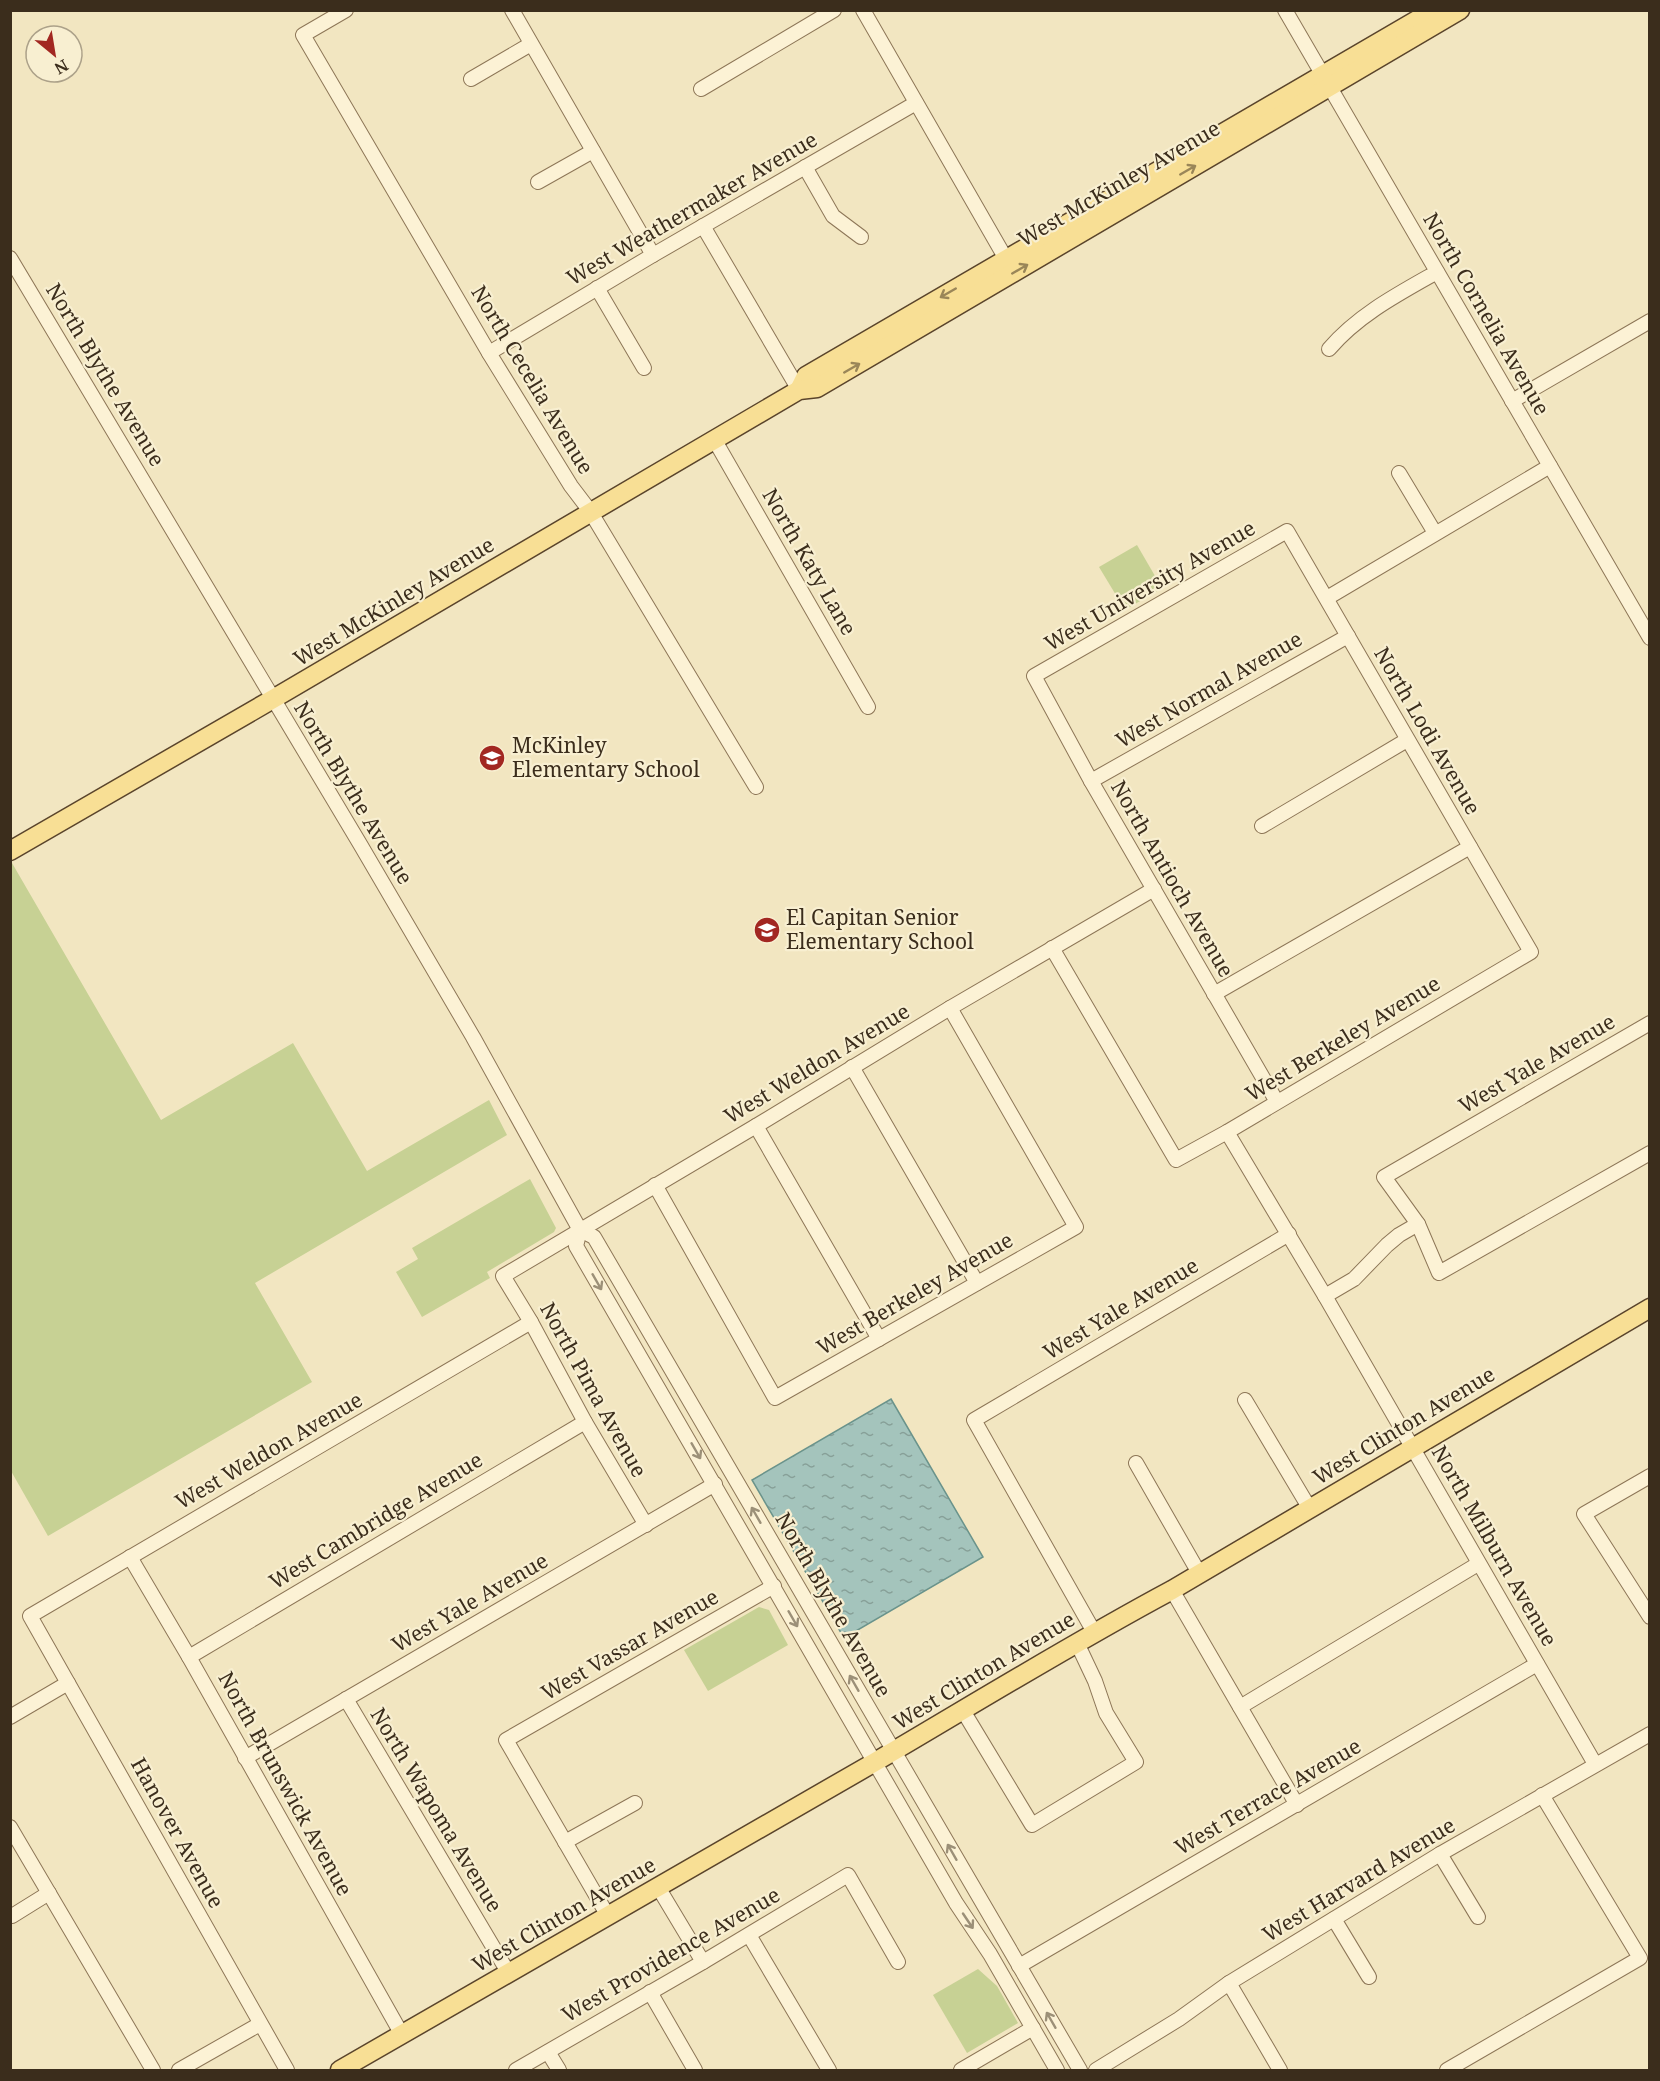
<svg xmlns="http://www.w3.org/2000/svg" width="1660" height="2081" viewBox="0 0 1660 2081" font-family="'Noto Serif',serif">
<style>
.grass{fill:#c7d194}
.water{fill:url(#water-ripples);stroke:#6a938b;stroke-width:1.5}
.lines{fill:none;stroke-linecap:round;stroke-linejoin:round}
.minor-casing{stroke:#8d7657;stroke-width:16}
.major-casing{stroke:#5a442b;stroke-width:21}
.minor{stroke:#fcf2d5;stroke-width:14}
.major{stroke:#f8df95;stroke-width:18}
.oneway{stroke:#9a8658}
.oneway2{stroke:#9c9078}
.labels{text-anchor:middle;stroke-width:4.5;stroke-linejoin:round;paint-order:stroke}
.street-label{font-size:21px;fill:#3b2d1c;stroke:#f8efd1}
.poi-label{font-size:21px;fill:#3b2d1c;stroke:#f8efd1;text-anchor:start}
</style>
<defs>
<pattern id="water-ripples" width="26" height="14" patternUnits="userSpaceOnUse" patternTransform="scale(1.5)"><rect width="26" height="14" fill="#a4c4bc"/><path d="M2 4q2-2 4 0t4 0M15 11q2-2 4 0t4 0" fill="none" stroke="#87a098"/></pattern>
</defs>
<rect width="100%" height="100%" fill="#f2e6c1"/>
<g class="grass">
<path d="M1137 545 1162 588 1125 610 1099 567Z"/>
<path d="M12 863 161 1120 293 1043 367 1171 489 1100 507 1135 255 1283 312 1382 48 1536 11 1471Z"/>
<path d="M530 1179 556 1228 554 1232 487 1272 490 1278 422 1317 396 1272 418 1259 412 1248Z"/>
<path d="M759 1607 769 1610 788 1645 708 1691 684 1650Z"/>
<path d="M978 1969 997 1986 1018 2023 967 2053 933 1995Z"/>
</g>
<path class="water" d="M891 1399 983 1557 844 1638 752 1480Z"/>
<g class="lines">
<defs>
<g id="minor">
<path d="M346 10 303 35 489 353 571 486 590 511 756 787"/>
<path d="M512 10 653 255"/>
<path d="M863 10 1006 259"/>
<path d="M1285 10 1650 638"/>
<path d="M471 79 531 44"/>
<path d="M701 89 834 10"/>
<path d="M805 167 833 216 861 237"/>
<path d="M538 182 593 151"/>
<path d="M703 226 799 390"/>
<path d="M10 258 360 844 473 1037 580 1230 594 1237 1080 2070"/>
<path d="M597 288 644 368"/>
<path d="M1329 349C1358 315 1398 294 1437 272"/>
<path d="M489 353 653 255 916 103"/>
<path d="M1512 401 1650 321"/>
<path d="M714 439 868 707"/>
<path d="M1399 473 1435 533"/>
<path d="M1327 598 1550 466"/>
<path d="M1091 781 1348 636"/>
<path d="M1262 826 1407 740"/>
<path d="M1052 948 1176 1160 1227 1132 1531 952 1287 531 1034 676 1091 781 1277 1102"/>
<path d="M1214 994 1470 847"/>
<path d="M1650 1023 1384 1177 1418 1224 1439 1273 1650 1153"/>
<path d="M852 1067 977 1283"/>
<path d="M756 1126 879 1339"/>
<path d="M1227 1132 1325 1296 1595 1764"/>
<path d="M655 1185 775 1398 1076 1227 950 1008"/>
<path d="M580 1230 576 1246 956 1903 990 1954 1057 2070"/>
<path d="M1325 1296 1354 1279 1387 1245 1399 1235 1418 1224"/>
<path d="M1245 1400 1310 1509"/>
<path d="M1136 1463 1199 1573"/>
<path d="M1650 1476 1584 1514 1650 1617"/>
<path d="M646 1525 585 1422 531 1322 503 1276 756 1126 950 1008 1154 889"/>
<path d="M130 1557 189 1657 401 2033"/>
<path d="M1172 1590 1297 1805"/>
<path d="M1094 1632 974 1420 1289 1234"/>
<path d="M189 1657 585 1422"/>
<path d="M346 1699 508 1972"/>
<path d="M1240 1707 1478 1564"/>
<path d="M962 1709 1032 1825 1136 1762 1106 1713 1095 1681 1077 1643"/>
<path d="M10 1717 68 1683"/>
<path d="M245 1758 715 1484"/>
<path d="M10 1827 153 2070"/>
<path d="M565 1842 635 1803"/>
<path d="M1440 1854 1478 1917"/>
<path d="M658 1887 703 1962"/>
<path d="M12 1916 49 1893"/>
<path d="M608 1916 506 1740 774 1586"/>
<path d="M1334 1919 1369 1977"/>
<path d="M749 1935 829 2070"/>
<path d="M1019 1966 1537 1664"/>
<path d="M1229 1983 1280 2070"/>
<path d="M650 1992 695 2070"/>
<path d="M548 2052 559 2070"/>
<path d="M179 2070 260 2024"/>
<path d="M287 2070 30 1616 531 1322"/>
<path d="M516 2070 703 1962 848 1875 898 1962"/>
<path d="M961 2070 1033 2028"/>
<path d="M1096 2070 1179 2019 1229 1983 1440 1854 1650 1734"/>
<path d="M1447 2070 1640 1958 1542 1795"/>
</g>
<g id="major">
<path d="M799 390 806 376 1434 10"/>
<path d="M10 851 273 699 799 390 817 388 1460 10"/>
<path d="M340 2070 875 1762C974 1704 1071 1644 1172 1590L1650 1308"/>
</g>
</defs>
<use href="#minor" class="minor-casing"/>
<use href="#major" class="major-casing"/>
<use href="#minor" class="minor"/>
<use href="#major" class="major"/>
</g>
<defs><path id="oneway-shaft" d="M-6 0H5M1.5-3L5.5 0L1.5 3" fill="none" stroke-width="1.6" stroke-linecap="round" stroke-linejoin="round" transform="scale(1.5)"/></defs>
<g class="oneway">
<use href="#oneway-shaft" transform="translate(1188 170) rotate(-30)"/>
<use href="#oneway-shaft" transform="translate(1020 269) rotate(-30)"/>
<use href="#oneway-shaft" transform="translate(948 293) rotate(150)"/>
<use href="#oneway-shaft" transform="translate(852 368) rotate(-30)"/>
</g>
<g class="oneway2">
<use href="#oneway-shaft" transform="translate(597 1282) rotate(60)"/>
<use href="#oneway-shaft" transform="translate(696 1451) rotate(60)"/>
<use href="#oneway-shaft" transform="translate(756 1515) rotate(-120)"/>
<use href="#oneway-shaft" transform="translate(793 1619) rotate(60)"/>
<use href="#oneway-shaft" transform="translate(854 1683) rotate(-120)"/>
<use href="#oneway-shaft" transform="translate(952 1852) rotate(-120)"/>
<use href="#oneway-shaft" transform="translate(968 1921) rotate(56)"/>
<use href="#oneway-shaft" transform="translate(1051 2020) rotate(-120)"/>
</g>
<defs>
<symbol id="school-disc" viewBox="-11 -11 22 22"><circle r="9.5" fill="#a22721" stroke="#f8efd1"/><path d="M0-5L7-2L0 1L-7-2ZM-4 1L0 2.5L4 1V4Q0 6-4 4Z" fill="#fff"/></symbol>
</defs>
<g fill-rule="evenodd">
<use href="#school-disc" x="477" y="743" width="30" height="30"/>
<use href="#school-disc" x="752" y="915" width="30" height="30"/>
</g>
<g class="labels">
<g class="street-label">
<text transform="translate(1119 184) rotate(-30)" y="7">West McKinley Avenue</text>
<text transform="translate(692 209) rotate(-30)" y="7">West Weathermaker Avenue</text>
<text transform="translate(1486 314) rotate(60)" y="7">North Cornelia Avenue</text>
<text transform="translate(105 375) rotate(59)" y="7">North Blythe Avenue</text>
<text transform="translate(532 380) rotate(59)" y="7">North Cecelia Avenue</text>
<text transform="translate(809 562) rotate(60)" y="7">North Katy Lane</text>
<text transform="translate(1150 586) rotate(-30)" y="7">West University Avenue</text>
<text transform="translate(394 602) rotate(-31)" y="7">West McKinley Avenue</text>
<text transform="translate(1209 690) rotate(-30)" y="7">West Normal Avenue</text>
<text transform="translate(1427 731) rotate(60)" y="7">North Lodi Avenue</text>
<text transform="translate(353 793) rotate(59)" y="7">North Blythe Avenue</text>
<text transform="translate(1172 879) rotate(60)" y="7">North Antioch Avenue</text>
<text transform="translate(1343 1039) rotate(-31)" y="7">West Berkeley Avenue</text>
<text transform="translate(817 1064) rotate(-31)" y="7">West Weldon Avenue</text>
<text transform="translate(1537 1064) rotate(-30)" y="7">West Yale Avenue</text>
<text transform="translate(915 1294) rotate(-30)" y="7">West Berkeley Avenue</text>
<text transform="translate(1121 1309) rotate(-31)" y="7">West Yale Avenue</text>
<text transform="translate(593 1390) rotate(61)" y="7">North Pima Avenue</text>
<text transform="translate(1404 1426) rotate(-31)" y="7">West Clinton Avenue</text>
<text transform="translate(269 1451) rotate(-30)" y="7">West Weldon Avenue</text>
<text transform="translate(376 1521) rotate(-31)" y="7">West Cambridge Avenue</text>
<text transform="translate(1494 1546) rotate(60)" y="7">North Milburn Avenue</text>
<text transform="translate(470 1603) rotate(-30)" y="7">West Yale Avenue</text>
<text transform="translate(833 1605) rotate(60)" y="7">North Blythe Avenue</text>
<text transform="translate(630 1645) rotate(-30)" y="7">West Vassar Avenue</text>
<text transform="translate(984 1671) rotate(-31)" y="7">West Clinton Avenue</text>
<text transform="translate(285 1784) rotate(61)" y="7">North Brunswick Avenue</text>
<text transform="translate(1268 1797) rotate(-30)" y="7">West Terrace Avenue</text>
<text transform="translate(436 1810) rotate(59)" y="7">North Wapoma Avenue</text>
<text transform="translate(177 1833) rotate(61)" y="7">Hanover Avenue</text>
<text transform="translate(1359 1880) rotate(-31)" y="7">West Harvard Avenue</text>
<text transform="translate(564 1915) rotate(-30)" y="7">West Clinton Avenue</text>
<text transform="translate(671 1955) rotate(-30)" y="7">West Providence Avenue</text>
</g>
<g class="poi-label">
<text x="512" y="753">McKinley<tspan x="512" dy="24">Elementary School</tspan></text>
<text x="786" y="925">El Capitan Senior<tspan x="786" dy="24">Elementary School</tspan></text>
</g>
</g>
<rect width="1660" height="2081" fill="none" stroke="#3b2d1c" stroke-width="24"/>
<g transform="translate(54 54) rotate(150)"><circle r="28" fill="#f8efd1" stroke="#aca189" stroke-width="1.5"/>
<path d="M0-4.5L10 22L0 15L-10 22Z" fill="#a22721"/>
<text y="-9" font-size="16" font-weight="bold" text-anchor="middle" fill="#3b2d1c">N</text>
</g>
</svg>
